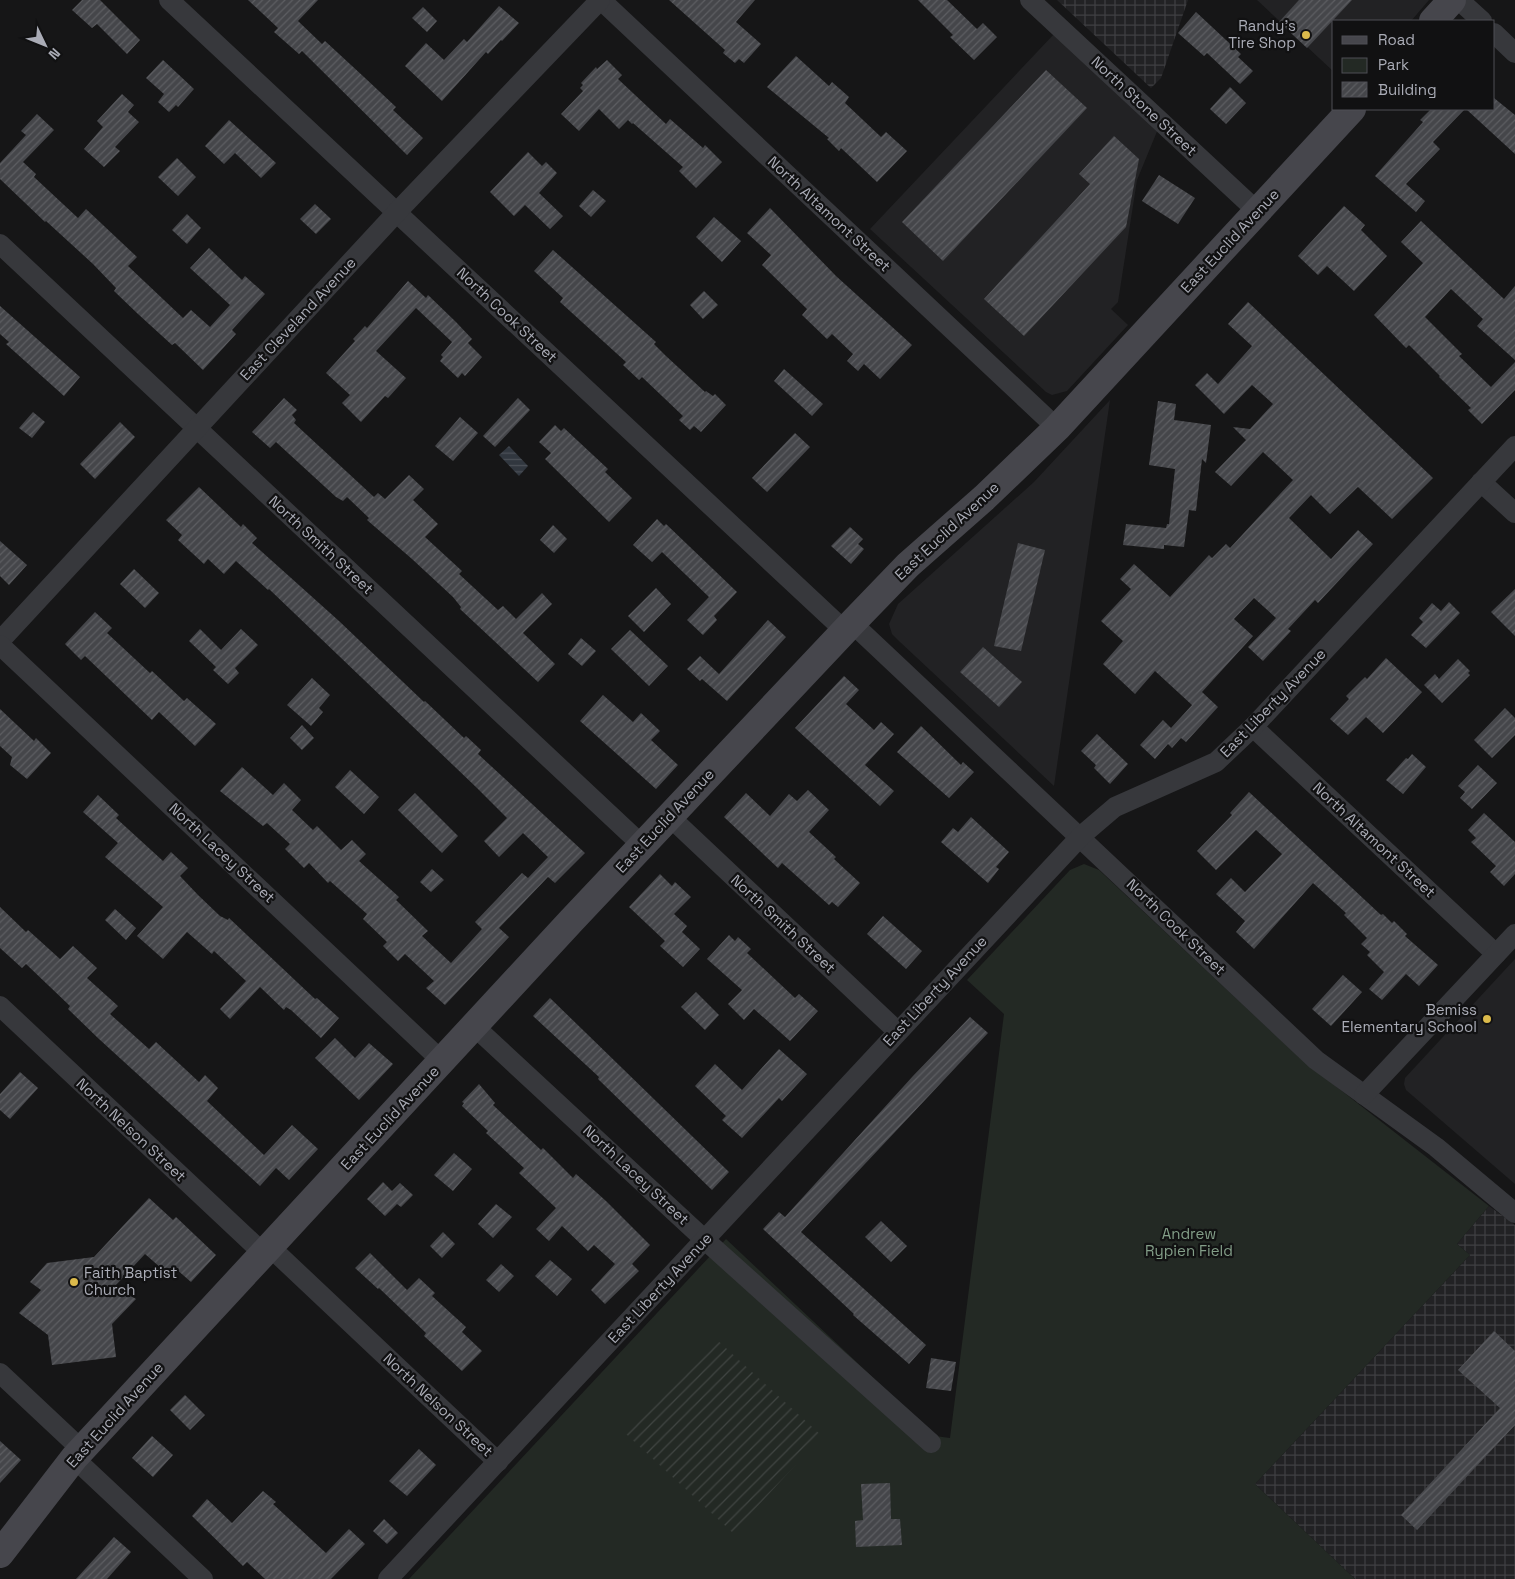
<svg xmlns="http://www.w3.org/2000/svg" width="1515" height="1579" viewBox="0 0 1515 1579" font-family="'Space Grotesk',sans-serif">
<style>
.built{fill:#222224}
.industrial{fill:url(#industrial-grid)}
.green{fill:#232924}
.garden{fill:url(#garden-furrows)}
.water{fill:url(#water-rules)}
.building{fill:url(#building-hatch)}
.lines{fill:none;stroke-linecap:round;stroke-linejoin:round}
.minor{stroke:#37383c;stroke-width:20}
.secondary{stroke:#46464c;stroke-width:28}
.poi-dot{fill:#dbba4b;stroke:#111112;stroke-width:2}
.labels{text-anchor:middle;stroke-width:4.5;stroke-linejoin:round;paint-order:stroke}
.poi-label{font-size:15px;fill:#aaacb6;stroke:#111112;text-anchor:end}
.street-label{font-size:15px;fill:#aaacb6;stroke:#111112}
.park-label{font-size:15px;fill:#839e88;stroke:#111112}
</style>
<defs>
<pattern id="industrial-grid" width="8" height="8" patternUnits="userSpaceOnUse" patternTransform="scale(1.25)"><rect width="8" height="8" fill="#222224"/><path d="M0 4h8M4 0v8" fill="none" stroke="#3f3f42"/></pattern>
<pattern id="garden-furrows" width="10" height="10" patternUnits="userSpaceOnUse" patternTransform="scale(1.25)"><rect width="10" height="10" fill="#232924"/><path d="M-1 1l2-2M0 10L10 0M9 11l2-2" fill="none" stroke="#404542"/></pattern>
<pattern id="water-rules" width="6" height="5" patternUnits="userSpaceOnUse" patternTransform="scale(1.25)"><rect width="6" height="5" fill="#31373f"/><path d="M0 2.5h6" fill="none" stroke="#4c5158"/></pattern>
<pattern id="building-hatch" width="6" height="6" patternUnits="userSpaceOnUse" patternTransform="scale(1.25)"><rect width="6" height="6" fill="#45464a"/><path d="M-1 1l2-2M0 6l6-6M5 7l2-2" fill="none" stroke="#5d5e62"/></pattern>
</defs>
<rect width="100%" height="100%" fill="#161617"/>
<g class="built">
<path d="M1257 0H1429L1411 21H1334V72Z"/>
<path d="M1055 33 1158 129 1137 180 1118 302 1111 309 1128 325 1067 391 1052 395 1046 392 870 229Z"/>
<path d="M1110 400 1054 786 900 642 892 634 889 624 898 604 1034 482Z"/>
<path d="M1515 959V1184L1406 1090 1404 1084 1405 1078Z"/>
</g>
<g class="industrial">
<path d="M1057 0H1188L1161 78 1151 88Z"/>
<path d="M1489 1206 1515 1225V1579H1355L1255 1484 1470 1255 1457 1244Z"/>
</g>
<path class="green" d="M1084 864 1099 870 1301 1059 1489 1206 1457 1244 1470 1255 1255 1484 1355 1579H409L726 1239 935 1436 950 1438 1004 1014 967 980 1070 870Z"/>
<path class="garden" d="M715 1338 822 1436 733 1533 626 1434Z"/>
<path class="water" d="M509 446 528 466 519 476 499 455Z"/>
<g class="building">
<path d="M82 0H100L140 40 127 54 97 24 92 28 72 10Z"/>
<path d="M248 0H318L298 21 322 44 325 41 364 77 396 107 393 110 423 138 407 155 302 51 299 54 274 32 278 28Z"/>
<path d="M669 0H755L736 22 761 44 744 63 739 59 735 63 723 53 725 50Z"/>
<path d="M918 0H947L977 29 983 23 997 37 974 60 950 37 953 35Z"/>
<path d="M1299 0H1352L1307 48 1279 22Z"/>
<path d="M499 6 519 23 502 41 501 40 488 54 486 52 442 101 405 66 426 43 444 60 464 39 467 42Z"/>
<path d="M423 7 437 21 427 32 412 18Z"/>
<path d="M1196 12 1241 54 1238 57 1253 71 1240 84 1207 53 1204 56 1178 33Z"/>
<path d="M796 56 829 86 832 82 849 97 845 103 881 137 886 132 907 151 877 182 841 148 839 151 827 139 829 138 767 87Z"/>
<path d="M163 60 194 89 178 107 176 105 169 112 158 102 164 94 146 78Z"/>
<path d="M607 60 622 75 618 79 666 124 670 119 703 148 705 145 722 162 696 188 679 171 683 167 633 123 632 124 628 120 619 129 599 109 579 131 561 114 583 91 580 88 583 85 581 83 596 67 597 69Z"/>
<path d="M1046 70 1087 108 943 261 902 222Z"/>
<path d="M1230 87 1246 103 1226 124 1210 109Z"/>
<path d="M122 94 134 105 128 112 139 122 115 147 120 151 104 167 84 149 103 127 97 121Z"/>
<path d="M1494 98 1515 115V154L1466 109H1494Z"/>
<path d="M1431 109H1465L1433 142 1440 149 1406 184 1425 201 1416 212 1375 176 1423 122 1420 120Z"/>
<path d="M37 114 54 130 23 162 36 174 34 177 78 218 86 209 137 257 128 266 183 318 191 310 210 327 230 305 190 268 209 248 242 280 245 276 265 294 232 330 236 334 203 370 175 343 172 345 138 314 114 291 116 288 93 264 46 221 45 222 0 179V163L26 135 21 131Z"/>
<path d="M229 120 276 163 261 178 235 153 224 164 205 146Z"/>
<path d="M1114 136 1139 159 1126 227 1024 336 984 299 1090 184 1079 174Z"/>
<path d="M528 152 542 166 546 162 557 173 539 193 563 216 550 229 525 205 514 216 490 192Z"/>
<path d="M177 158 196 177 178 196 158 177Z"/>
<path d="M1159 175 1195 198 1178 224 1142 201Z"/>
<path d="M593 190 606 201 591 217 579 206Z"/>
<path d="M315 204 331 219 316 234 300 219Z"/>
<path d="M1344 206 1365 225 1361 230 1387 256 1354 291 1327 266 1318 275 1298 256Z"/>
<path d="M770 208 836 276 912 345 880 379 864 364 858 371 847 361 853 354 832 334 827 339 802 315 807 309 762 265 771 255 747 233Z"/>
<path d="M187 214 201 228 187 244 172 230Z"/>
<path d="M714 217 741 241 722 262 696 237Z"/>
<path d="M1421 221 1504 299 1515 286V360L1477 326 1483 319 1451 289 1425 317 1462 354 1459 356 1491 387 1515 362V390L1482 424 1468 410 1471 408 1439 377 1440 376 1409 345 1406 348 1374 315 1423 263 1401 242Z"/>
<path d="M553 250 656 342 654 344 666 356 705 392 706 391 713 396 715 394 726 405 701 432 694 426 690 430 679 420 683 416 642 377 639 380 623 365 626 362 560 302 563 298 534 271Z"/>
<path d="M408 281 426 298 428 295 456 322 472 339 468 343 482 357 465 376 462 373 458 378 440 361 443 357 441 355 452 342 416 308 376 351 406 378 388 398 385 396 361 422 342 403 350 395 326 373 355 341 353 339 365 326 367 328Z"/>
<path d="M704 291 718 305 703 319 690 305Z"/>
<path d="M1248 302 1433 478 1392 519 1358 487 1330 514 1311 495 1289 518 1331 559 1358 530 1373 544 1318 603 1315 600 1288 629 1291 631 1263 661 1248 647 1276 618 1254 598 1234 619 1253 636 1202 692 1218 707 1186 742 1181 738 1172 748 1168 744 1155 759 1140 745 1163 720 1171 728 1192 705 1155 671 1135 694 1103 664 1123 641 1101 621 1131 589 1120 579 1134 564 1170 597 1209 555 1212 558 1226 544 1230 548 1293 480 1263 452 1231 486 1215 472 1246 440 1233 427 1250 429 1273 404 1252 385 1224 414 1195 385 1207 373 1218 384 1252 346 1228 324Z"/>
<path d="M0 306 80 377 64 396 6 344 9 342 0 334Z"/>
<path d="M784 369 823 404 812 416 774 381Z"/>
<path d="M284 398 297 410 292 415 296 420 294 423 374 497 378 493 385 499 409 475 424 489 413 500 438 524 425 537 462 571 459 574 498 610 503 606 516 619 542 593 552 604 523 633 555 664 538 682 460 609 461 607 453 597 412 559 367 520 369 518 347 497 343 501 336 497 276 442 270 448 252 432Z"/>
<path d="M518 398 530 410 495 447 483 436Z"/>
<path d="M1158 401 1176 404 1174 420 1211 425 1206 463 1202 459 1196 511 1189 510 1184 547 1164 545V549L1123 545 1126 524 1166 528 1167 524H1169L1175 469 1149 465Z"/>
<path d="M33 412 45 422 32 438 19 428Z"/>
<path d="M460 417 478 433 453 461 435 446Z"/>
<path d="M120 422 135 437 95 479 80 464Z"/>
<path d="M555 425 561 431 564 428 608 469 605 472 632 498 609 522 545 459 551 453 539 442Z"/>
<path d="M795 433 810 447 767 492 752 478Z"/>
<path d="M199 487 241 527 243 524 257 538 252 543 339 621 424 702 425 701 464 738 466 736 481 750 478 754 585 853 555 883 548 877 499 928 509 937 445 1005 426 988 434 981 405 954 398 961 383 946 387 942 363 919 367 914 330 881 328 883 309 863 304 868 285 849 290 844 267 823 263 826 220 791 242 767 273 795 284 783 301 800 292 810 313 830 317 826 341 850 352 840 366 854 359 861 399 897 396 900 428 931 422 936 451 963 482 929 475 922 522 873 528 878 548 857 523 833 499 857 484 841 507 818 477 788 269 589 268 590 236 561 224 574 208 559 204 564 178 540 182 535 166 520Z"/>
<path d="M657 519 664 526 666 524 737 592 714 616 717 620 703 635 687 620 709 597 662 552 652 562 633 545Z"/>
<path d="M553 525 567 539 554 553 540 540Z"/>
<path d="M850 527 863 539 858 544 864 549 851 564 831 546Z"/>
<path d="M0 541 27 565 9 585 0 576Z"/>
<path d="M1018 543 1045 550 1021 651 994 646Z"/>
<path d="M134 569 159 593 145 608 120 584Z"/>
<path d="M656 588 671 604 644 632 628 616Z"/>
<path d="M1515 589V636L1491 612Z"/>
<path d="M1449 602 1460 613 1426 648 1411 635 1423 622 1419 618 1432 603 1441 611Z"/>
<path d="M95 612 112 628 107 633 150 673 152 671 184 701 187 698 216 724 195 746 159 712 152 720 85 656 81 660 65 644Z"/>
<path d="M768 620 786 637 727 701 702 679 700 681 687 669 700 656 719 674Z"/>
<path d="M200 629 221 650 241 629 258 645 235 668 239 673 228 684 213 670 216 667 189 641Z"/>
<path d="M630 630 668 666 649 686 611 649Z"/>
<path d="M581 638 596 651 582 666 568 654Z"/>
<path d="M983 647 1022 682 999 707 960 672Z"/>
<path d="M1386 658 1422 692 1383 733 1366 717 1348 735 1330 719 1349 699 1346 696 1365 677 1367 679Z"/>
<path d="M1458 659 1470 671 1468 673 1470 675 1442 703 1424 685 1435 674 1439 679Z"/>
<path d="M844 676 859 690 846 704 874 730 881 722 894 734 865 765 894 791 880 806 795 728Z"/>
<path d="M312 678 330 695 319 708 323 712 311 726 287 705Z"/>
<path d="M603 695 633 722 641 713 660 731 651 740 678 765 656 789 580 721Z"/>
<path d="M1505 708 1515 718V735L1492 758 1474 740Z"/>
<path d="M0 709 34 741 36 738 51 753 27 779 10 765 12 757 0 746Z"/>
<path d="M302 725 314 738 302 750 290 738Z"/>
<path d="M921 726 961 765 963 762 974 772 949 798 897 752Z"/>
<path d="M1097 734 1128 764 1110 784 1094 768 1096 765 1081 751Z"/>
<path d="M1412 754 1426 767 1403 794 1386 780 1406 758 1408 759Z"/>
<path d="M1478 765 1497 783 1472 809 1460 798 1465 792 1458 786Z"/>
<path d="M350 770 379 797 364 814 335 787Z"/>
<path d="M808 790 829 810 809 832 836 857 834 859 860 883 838 907 832 902 829 905 782 863 778 868 724 817 746 793 770 816 789 794 797 801Z"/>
<path d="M1249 792 1381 915 1383 914 1392 923 1394 921 1407 934 1405 936 1438 965 1419 986 1406 974 1382 1000 1369 989 1384 972 1367 955 1370 952 1361 944 1367 938 1344 915 1346 913 1313 883 1254 949 1236 932 1245 921 1216 894 1231 878 1245 892 1282 854 1256 830 1216 870 1197 851 1232 815 1230 813Z"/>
<path d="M415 793 458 836 442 853 398 810Z"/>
<path d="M98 795 119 815 116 818 163 861 171 852 188 868 180 876 198 895 220 916 228 920 229 918 315 999 317 998 339 1018 321 1038 291 1010 286 1007 284 1010 260 987 230 1019 220 1009 246 981 214 951 212 954 187 932 163 959 137 936 163 907 105 857 118 843 83 812Z"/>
<path d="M1484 813 1515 842V874L1504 886 1490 872 1496 866 1471 842 1476 838 1468 830Z"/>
<path d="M971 817 1009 852 996 867 999 869 988 883 941 842 953 828 958 832Z"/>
<path d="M432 869 444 880 431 892 420 882Z"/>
<path d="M660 874 672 886 675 882 691 897 674 914 687 926 682 932 700 949 683 967 660 946 665 941 629 907Z"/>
<path d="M0 907 26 932 28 930 60 959 73 946 97 968 87 978 118 1006 110 1014 149 1049 156 1042 199 1082 205 1075 218 1088 207 1101 264 1155 292 1125 318 1149 289 1180 276 1168 260 1186 99 1039 68 1009 70 1006 26 964 22 968 0 948Z"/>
<path d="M115 909 136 928 126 940 105 920Z"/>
<path d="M883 916 922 951 906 969 867 934Z"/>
<path d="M729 935 735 941 738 937 751 949 747 953 795 998 799 994 818 1011 790 1041 754 1009 744 1020 728 1004 742 990 707 959Z"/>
<path d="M1343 975 1362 992 1331 1026 1312 1009Z"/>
<path d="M696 992 719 1015 705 1030 681 1007Z"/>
<path d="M550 998 729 1172 712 1190 598 1079 599 1077 533 1016Z"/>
<path d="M970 1017 988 1033 801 1232 926 1345 909 1364 853 1315 854 1314 763 1229 779 1212 785 1217 913 1076Z"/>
<path d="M335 1038 355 1058 369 1043 393 1064 359 1100 315 1058Z"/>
<path d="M779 1049 807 1074 782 1101 779 1098 742 1138 722 1120 726 1116 695 1086 715 1064 742 1090Z"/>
<path d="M20 1072 38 1088 10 1119 0 1110V1094Z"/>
<path d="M479 1084 495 1103 493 1105 541 1150 543 1148 573 1178 576 1174 606 1201 650 1245 632 1264 639 1271 605 1304 591 1290 615 1264 594 1245 588 1251 562 1226 549 1241 536 1229 556 1208 519 1173 524 1168 486 1133 488 1131 462 1106 464 1103 462 1102Z"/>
<path d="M454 1153 472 1169 453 1191 434 1175Z"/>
<path d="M383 1182 392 1191 400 1183 413 1195 401 1207 397 1204 385 1216 367 1199Z"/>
<path d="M149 1198 173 1220 176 1217 216 1255 191 1282 175 1268 169 1275 145 1254 115 1286 136 1299 112 1324 116 1357 52 1365 48 1335 19 1313 41 1290 30 1282 47 1263 94 1257Z"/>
<path d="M496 1204 512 1217 493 1238 478 1224Z"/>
<path d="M881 1221 907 1246 891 1262 865 1237Z"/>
<path d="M443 1232 455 1244 442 1258 430 1246Z"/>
<path d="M370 1253 407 1290 419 1278 435 1293 432 1296 466 1327 462 1332 482 1351 462 1371 424 1336 426 1333 379 1288 378 1289 355 1268Z"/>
<path d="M550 1260 572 1279 557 1296 535 1276Z"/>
<path d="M501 1264 514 1276 499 1292 486 1280Z"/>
<path d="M1494 1331 1515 1351V1425L1417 1530 1401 1515 1500 1408 1458 1370Z"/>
<path d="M931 1358 956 1362 951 1391 926 1388Z"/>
<path d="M185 1395 205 1415 190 1430 170 1410Z"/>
<path d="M152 1436 173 1455 153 1477 132 1458Z"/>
<path d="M0 1441 21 1460 0 1483Z"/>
<path d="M419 1449 436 1465 407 1496 389 1481Z"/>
<path d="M890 1483 891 1519H900L902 1545 856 1547 855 1521 863 1520 861 1484Z"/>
<path d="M263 1491 276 1502 273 1504 326 1553 349 1529 365 1544 331 1579H265L247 1562 243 1566 192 1516 207 1499 232 1523Z"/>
<path d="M384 1519 398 1533 387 1544 373 1531Z"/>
<path d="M114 1537 131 1552 107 1579H76Z"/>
</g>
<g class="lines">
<g class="minor">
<path d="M169 0 845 631"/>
<path d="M601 0 1057 428"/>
<path d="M1030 0 1258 212"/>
<path d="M1459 0 1482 21"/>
<path d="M1494 33 1515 53"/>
<path d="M0 244 642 845"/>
<path d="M1481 482 1515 513"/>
<path d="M852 623 1316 1060 1436 1147 1515 1213"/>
<path d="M0 641 397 212 600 0"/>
<path d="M0 645 443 1062"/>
<path d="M1253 727 1496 954"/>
<path d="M669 816 897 1031"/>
<path d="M0 1006 263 1253"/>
<path d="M475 1027 705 1240 931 1443"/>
<path d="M1364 1095 1515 934"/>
<path d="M269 1246 498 1462"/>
<path d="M0 1373 82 1450"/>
<path d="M74 1458 203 1579"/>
<path d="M388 1579 1081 836 1115 807 1216 762 1253 727 1515 446"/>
</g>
<g class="secondary">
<path d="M1433 21 1452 0"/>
<path d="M0 1554 74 1458 571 921 852 623 908 565 984 498 1057 428 1352 109"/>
</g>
</g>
<g class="poi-dot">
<circle cx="1306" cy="35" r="5"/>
<circle cx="1487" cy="1019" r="5"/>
<circle cx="74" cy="1282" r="5"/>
</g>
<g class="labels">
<g class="poi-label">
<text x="1296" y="31">Randy's<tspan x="1296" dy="17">Tire Shop</tspan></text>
<text x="1477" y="1015">Bemiss<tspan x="1477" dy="17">Elementary School</tspan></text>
<text x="84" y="1278" text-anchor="start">Faith Baptist<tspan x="84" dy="17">Church</tspan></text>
</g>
<g class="street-label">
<text transform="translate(1144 106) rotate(43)" y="5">North Stone Street</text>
<text transform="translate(829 214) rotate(43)" y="5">North Altamont Street</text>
<text transform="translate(1230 241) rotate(-47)" y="5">East Euclid Avenue</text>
<text transform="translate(507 315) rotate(43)" y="5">North Cook Street</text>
<text transform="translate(298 319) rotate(-47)" y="5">East Cleveland Avenue</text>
<text transform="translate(947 531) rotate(-43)" y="5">East Euclid Avenue</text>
<text transform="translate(321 545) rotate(43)" y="5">North Smith Street</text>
<text transform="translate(1273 703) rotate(-46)" y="5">East Liberty Avenue</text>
<text transform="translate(665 821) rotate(-47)" y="5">East Euclid Avenue</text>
<text transform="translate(1374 840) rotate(43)" y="5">North Altamont Street</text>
<text transform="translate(222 853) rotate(43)" y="5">North Lacey Street</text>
<text transform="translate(783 924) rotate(43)" y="5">North Smith Street</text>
<text transform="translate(1176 927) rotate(44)" y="5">North Cook Street</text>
<text transform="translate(935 991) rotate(-47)" y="5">East Liberty Avenue</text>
<text transform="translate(390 1118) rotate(-47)" y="5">East Euclid Avenue</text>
<text transform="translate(131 1130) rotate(43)" y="5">North Nelson Street</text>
<text transform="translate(636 1175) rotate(43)" y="5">North Lacey Street</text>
<text transform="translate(660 1288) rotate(-47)" y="5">East Liberty Avenue</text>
<text transform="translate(438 1405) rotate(43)" y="5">North Nelson Street</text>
<text transform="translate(115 1415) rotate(-48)" y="5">East Euclid Avenue</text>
</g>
<g class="park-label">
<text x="1189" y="1239">Andrew<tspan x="1189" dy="17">Rypien Field</tspan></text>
</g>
</g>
<rect x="1332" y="20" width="162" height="90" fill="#111112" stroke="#4e4f54"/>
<rect x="1342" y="36" width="25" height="8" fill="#46464c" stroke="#4e4f54"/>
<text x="1378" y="45" font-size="15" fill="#aaacb6">Road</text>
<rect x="1342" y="58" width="25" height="15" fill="#232924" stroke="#4e4f54"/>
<text x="1378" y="70" font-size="15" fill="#aaacb6">Park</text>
<rect x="1342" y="82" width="25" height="15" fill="url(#building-hatch)" stroke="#4e4f54"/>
<text x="1378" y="95" font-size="15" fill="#aaacb6">Building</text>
<g transform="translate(45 45) rotate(133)" stroke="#111112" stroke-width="4" paint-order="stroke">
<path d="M0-4L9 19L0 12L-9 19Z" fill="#aaacb6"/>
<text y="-8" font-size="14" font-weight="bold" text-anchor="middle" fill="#aaacb6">N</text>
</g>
</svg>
